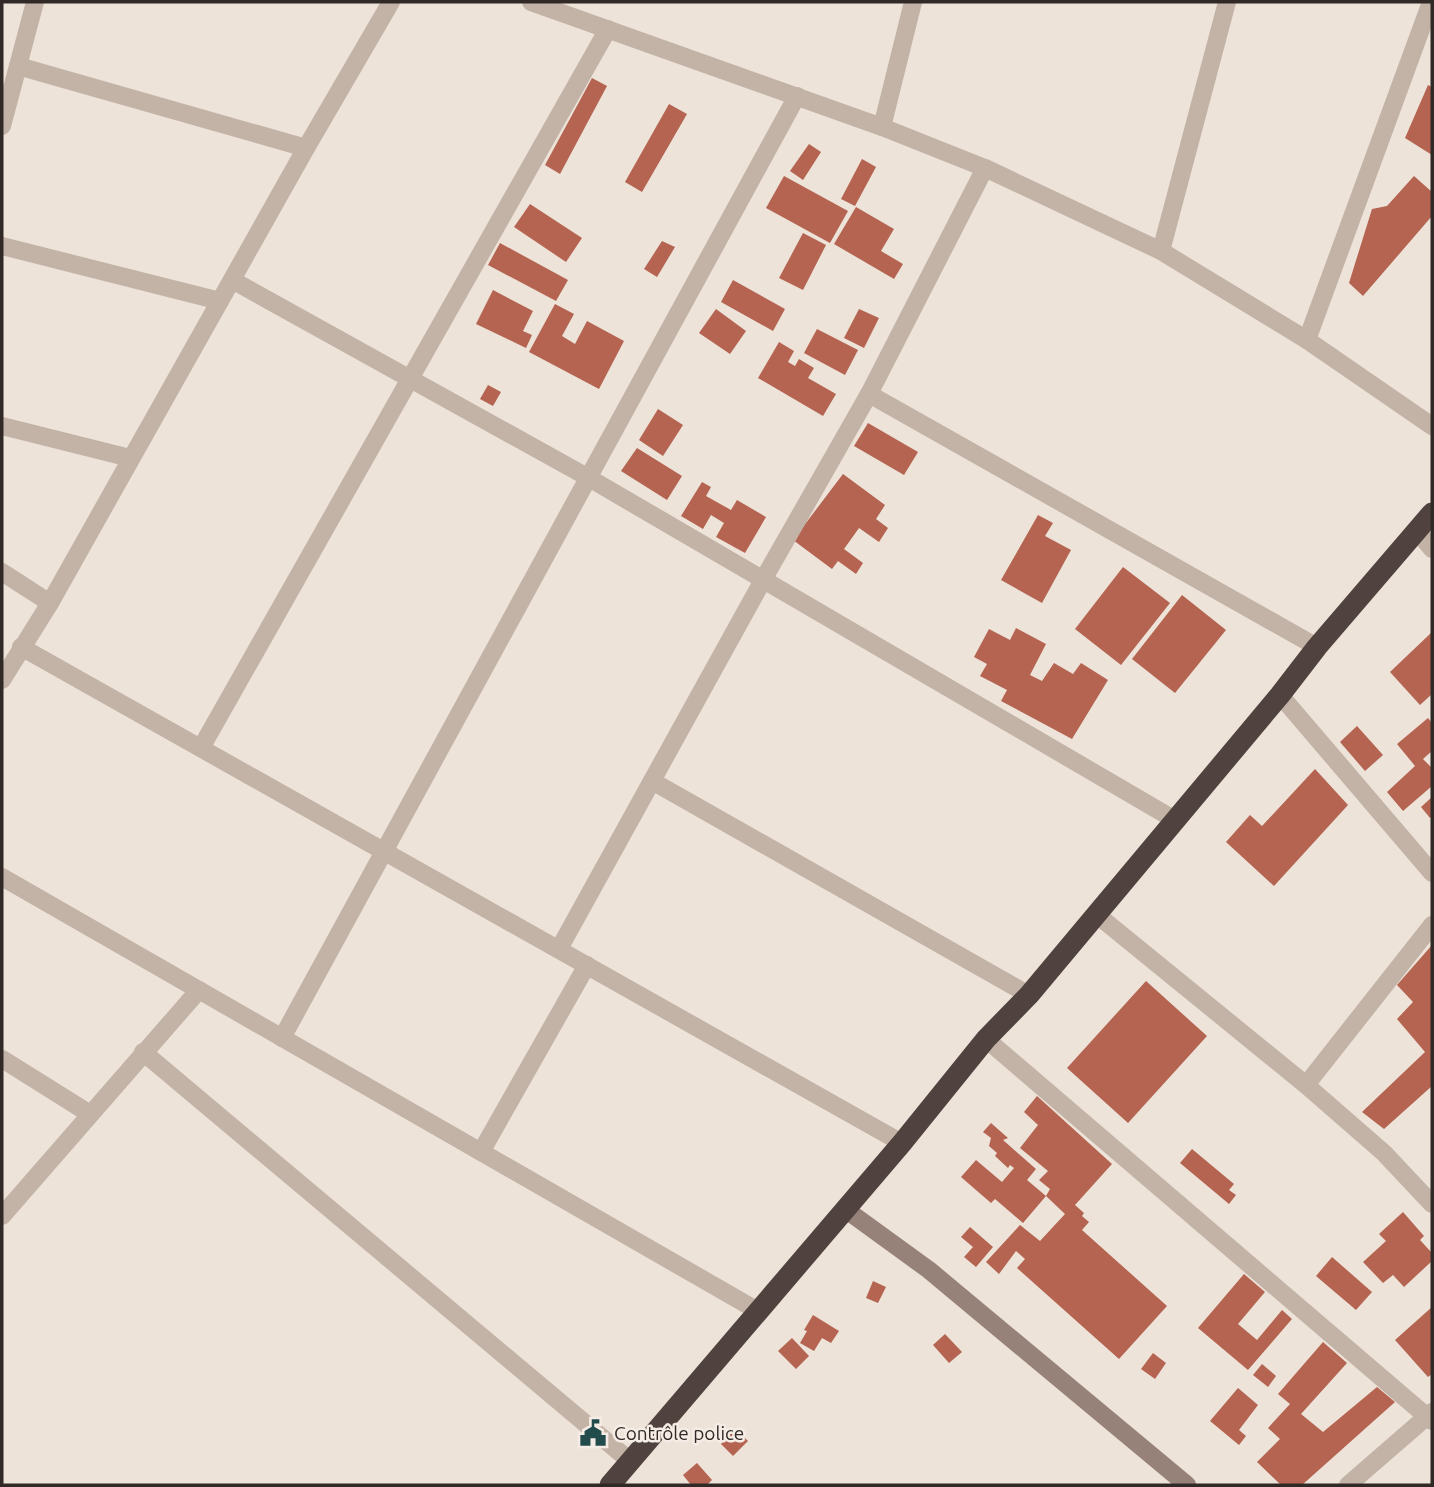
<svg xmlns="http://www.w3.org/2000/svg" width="1434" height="1487" viewBox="0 0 1434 1487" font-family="Ubuntu,sans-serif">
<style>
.building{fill:#b46450}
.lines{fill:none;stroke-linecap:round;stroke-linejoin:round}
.street{stroke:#c3b3a7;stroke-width:18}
.secondary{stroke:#968279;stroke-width:18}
.highway{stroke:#50433f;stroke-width:21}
.labels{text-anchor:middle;stroke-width:5;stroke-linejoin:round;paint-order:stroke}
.poi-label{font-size:19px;fill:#312926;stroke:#f5ede5;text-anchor:start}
</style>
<rect width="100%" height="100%" fill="#ede3d9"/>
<g class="building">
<path d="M592 78 607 86 560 174 545 165Z"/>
<path d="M1428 85 1432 87V155L1405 138Z"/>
<path d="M669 104 687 114 642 192 625 182Z"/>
<path d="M809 144 821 152 803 180 790 171Z"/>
<path d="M862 159 876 167 855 206 841 199Z"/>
<path d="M784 176 848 211 830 243 766 208Z"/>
<path d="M1414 176 1432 192V216L1363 296 1349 283 1372 209 1387 206Z"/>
<path d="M530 204 582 238 566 262 514 227Z"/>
<path d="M856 207 894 229 881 251 903 264 894 279 834 244Z"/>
<path d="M803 233 826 245 803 290 779 278Z"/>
<path d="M662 241 675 247 657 277 644 269Z"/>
<path d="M500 243 568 280 556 301 488 265Z"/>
<path d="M733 280 785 309 773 331 721 302Z"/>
<path d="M493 290 533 311 523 331 532 335 526 348 476 324Z"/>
<path d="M555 304 574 314 562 336 575 344 587 321 624 341 599 389 529 352Z"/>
<path d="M716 309 746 331 730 354 699 333Z"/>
<path d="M859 309 879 318 864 348 844 338Z"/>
<path d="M817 329 858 350 845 375 804 353Z"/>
<path d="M779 342 794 351 788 362 795 366 799 359 814 368 808 378 836 394 823 416 758 378Z"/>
<path d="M488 385 501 392 493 406 480 399Z"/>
<path d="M658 409 683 425 663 456 639 440Z"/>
<path d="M868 423 918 452 904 475 854 446Z"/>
<path d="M637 448 682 476 667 500 621 471Z"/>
<path d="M843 474 885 505 876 519 888 528 879 542 859 528 844 549 863 563 856 574 838 561 832 569 793 540Z"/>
<path d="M702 482 711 487 706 496 731 510 737 500 766 517 745 553 716 537 724 523 711 515 703 529 681 516Z"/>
<path d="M1038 515 1053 523 1045 536 1071 550 1042 603 1001 580Z"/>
<path d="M1123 567 1170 603 1121 665 1075 629Z"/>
<path d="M1182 595 1226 630 1175 693 1132 659Z"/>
<path d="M1016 628 1046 644 1030 675 1042 681 1054 663 1073 674 1081 663 1108 680 1072 739 1001 701 1007 690 980 676 987 664 974 657 989 629 1010 640Z"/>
<path d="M1432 632V694L1420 705 1390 672Z"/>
<path d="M1428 718 1432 723V751L1423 759 1432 768V786L1403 811 1387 792 1415 766 1397 744Z"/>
<path d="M1357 726 1383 755 1365 771 1340 742Z"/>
<path d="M1315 769 1348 805 1274 886 1226 842 1250 815 1262 826Z"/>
<path d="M1432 797V816L1430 818 1421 807Z"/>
<path d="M1432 945V1086L1384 1129 1362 1112 1425 1052 1397 1019 1413 1002 1397 985Z"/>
<path d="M1146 981 1207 1036 1128 1123 1067 1068Z"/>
<path d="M1037 1096 1112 1164 1075 1205 1084 1213 1082 1216 1089 1222 1082 1230 1167 1306 1119 1359 1017 1268 1025 1259 1016 1251 999 1274 986 1262 1020 1225 1040 1241 1065 1214 1046 1196 1050 1189 1039 1180 1048 1171 1020 1148 1038 1125 1024 1112Z"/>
<path d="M991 1123 1008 1138 1003 1140 1036 1169 1027 1180 1046 1196 1023 1223 995 1199 991 1203 961 1177 976 1160 1002 1182 1014 1168 1010 1165 1008 1168 995 1156 997 1153 989 1146 991 1138 983 1132Z"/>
<path d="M1192 1149 1234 1184 1229 1190 1236 1195 1229 1204 1180 1163Z"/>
<path d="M1403 1212 1424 1236 1420 1240 1432 1253V1261L1404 1287 1393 1275 1383 1283 1363 1262 1386 1241 1379 1234Z"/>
<path d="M970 1227 993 1247 976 1267 964 1257 973 1247 961 1237Z"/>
<path d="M1332 1257 1372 1292 1356 1310 1316 1276Z"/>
<path d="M1244 1274 1265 1292 1238 1324 1257 1340 1282 1310 1292 1319 1248 1370 1198 1328Z"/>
<path d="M873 1281 886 1287 878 1303 866 1298Z"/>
<path d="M1432 1307V1374L1428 1377 1395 1340Z"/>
<path d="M813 1315 839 1331 831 1343 822 1338 814 1351 800 1343 807 1331 804 1330Z"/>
<path d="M945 1334 962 1352 949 1363 933 1345Z"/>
<path d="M792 1338 809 1356 796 1369 778 1351Z"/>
<path d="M1323 1342 1347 1363 1301 1414 1323 1432 1377 1387 1395 1402 1302 1485H1281L1257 1462 1280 1439 1268 1428 1290 1404 1278 1394Z"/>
<path d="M1153 1353 1166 1363 1155 1379 1141 1369Z"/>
<path d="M1262 1364 1276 1376 1268 1387 1253 1375Z"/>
<path d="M1238 1388 1258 1405 1239 1430 1246 1436 1239 1445 1210 1421Z"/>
<path d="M735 1429 748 1441 733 1456 721 1444Z"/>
<path d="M697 1463 712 1480 707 1485H691L683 1475Z"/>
</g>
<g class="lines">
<g class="street">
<path d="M531 2 882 127 985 168 1161 251 1307 340 1432 426"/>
<path d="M18 66 306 148"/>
<path d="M2 126 35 2"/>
<path d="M882 127 913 2"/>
<path d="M2 246 220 301"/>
<path d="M1161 251 1227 2"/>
<path d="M232 280 589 478 1175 820"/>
<path d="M1307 340 1431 2"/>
<path d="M869 394 1317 647"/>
<path d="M2 426 130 458"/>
<path d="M1417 531 1432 549"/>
<path d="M2 572 50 603"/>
<path d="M21 647 902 1143"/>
<path d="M2 680 50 603 306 148 391 2"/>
<path d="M1280 695 1432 873"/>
<path d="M201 748 608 29"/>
<path d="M652 781 1029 995"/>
<path d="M2 877 758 1311"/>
<path d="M1096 914 1306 1085 1384 1153 1432 1204"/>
<path d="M559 949 763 580 869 394 985 168"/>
<path d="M282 1038 797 96"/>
<path d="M986 1039 1432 1421"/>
<path d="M143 1052 630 1461"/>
<path d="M2 1059 90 1114"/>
<path d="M1306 1085 1432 925"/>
<path d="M481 1152 587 965"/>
<path d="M2 1216 199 990"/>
<path d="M1348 1485 1432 1412"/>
</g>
<path class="secondary" d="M845 1209 929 1270 1187 1485"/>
<path class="highway" d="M610 1485 902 1143 986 1039 1029 995 1280 695 1317 647 1432 513"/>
</g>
<defs>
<symbol id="civic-bare" viewBox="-9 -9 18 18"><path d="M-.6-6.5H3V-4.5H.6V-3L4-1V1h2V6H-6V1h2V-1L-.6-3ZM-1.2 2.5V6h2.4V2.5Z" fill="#224b4c" stroke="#f5ede5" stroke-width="2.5" paint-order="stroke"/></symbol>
</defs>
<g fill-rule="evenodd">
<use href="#civic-bare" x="574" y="1414" width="38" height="38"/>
</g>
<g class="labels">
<g class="poi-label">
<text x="614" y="1440">Contrôle police</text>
</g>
</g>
<rect width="1434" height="1487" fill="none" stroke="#312926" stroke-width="7"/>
</svg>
